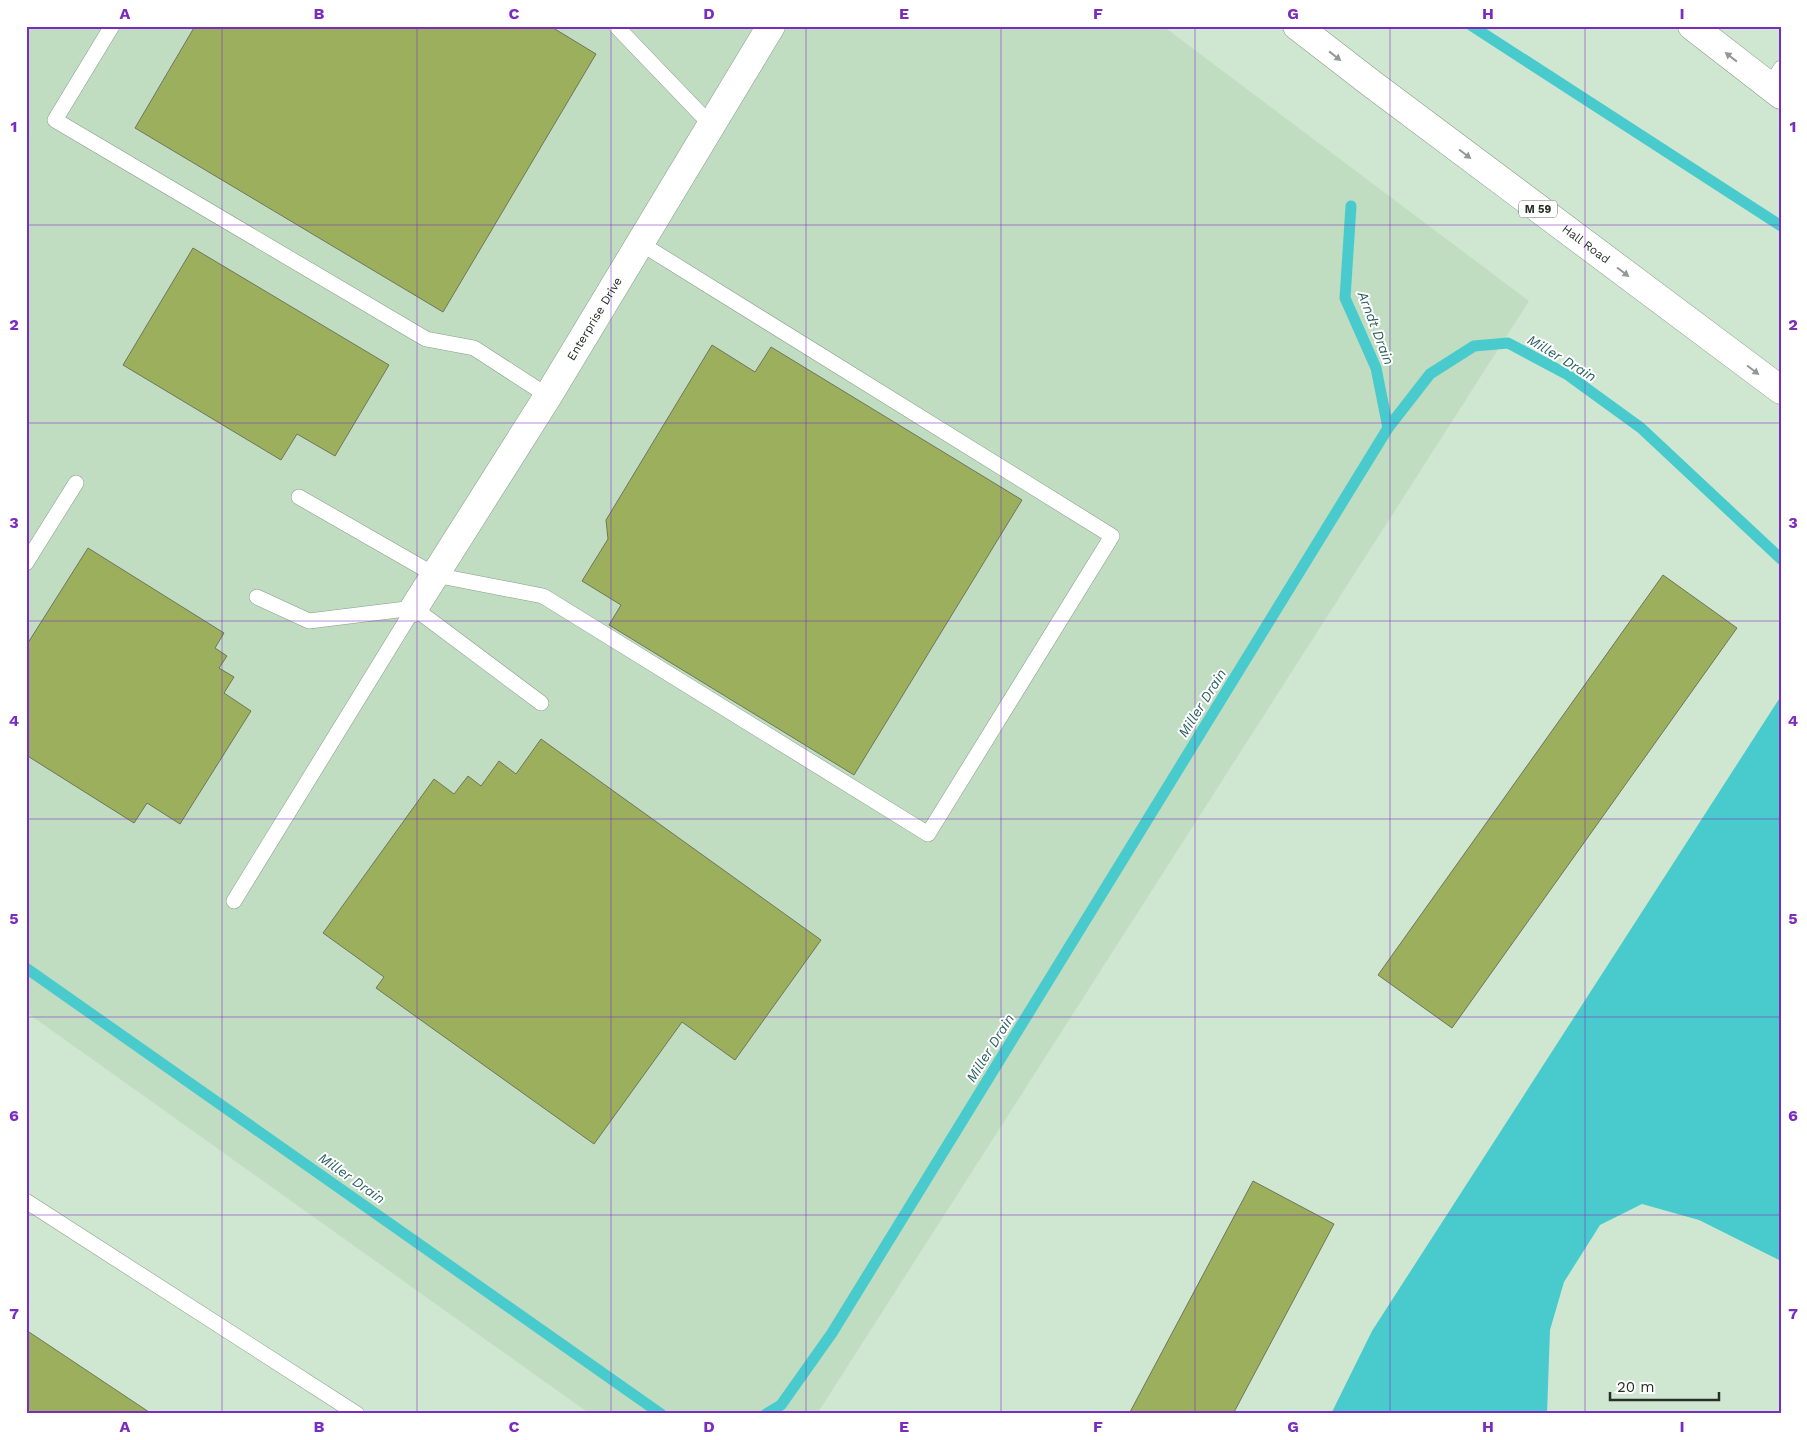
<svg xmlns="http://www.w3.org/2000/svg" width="1807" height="1440" viewBox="0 0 1807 1440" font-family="'Work Sans',sans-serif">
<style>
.built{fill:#c0ddc1}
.water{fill:#49cbcd}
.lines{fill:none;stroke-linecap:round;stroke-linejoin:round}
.stream{stroke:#49cbcd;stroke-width:11}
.building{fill:#9baf5c;stroke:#6f765c}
.service-casing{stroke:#879d87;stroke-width:16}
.minor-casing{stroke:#879d87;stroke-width:29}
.trunk-casing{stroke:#879d87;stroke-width:29}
.service{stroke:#fff;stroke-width:15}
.minor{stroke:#fff;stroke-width:28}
.trunk{stroke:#fff;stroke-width:28}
.oneway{fill:#939894}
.grid{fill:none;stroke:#7b2cbf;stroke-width:1;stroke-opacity:0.55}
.labels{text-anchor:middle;stroke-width:4;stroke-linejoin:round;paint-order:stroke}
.shield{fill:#fff;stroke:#686e68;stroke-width:1}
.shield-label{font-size:11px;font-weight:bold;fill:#273028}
.street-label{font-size:12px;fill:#273028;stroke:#fff}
.water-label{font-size:14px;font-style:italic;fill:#2c6162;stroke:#fff}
.neatline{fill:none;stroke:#7b2cbf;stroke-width:2}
.grid-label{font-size:16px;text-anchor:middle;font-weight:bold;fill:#7b2cbf}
</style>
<rect width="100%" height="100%" fill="#cfe7d0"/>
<path class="built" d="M26 26H1163L1529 301 817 1414H590L26 1012Z"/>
<path class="water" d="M1781 696V1261L1699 1220 1642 1204 1600 1225 1564 1282 1550 1330 1547 1414H1331L1372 1331Z"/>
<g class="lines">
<g class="stream">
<path d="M1472 26 1781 226"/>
<path d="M1351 206 1345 298 1376 368 1388 428"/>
<path d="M26 968 661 1414"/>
<path d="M766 1414 781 1405 832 1333 1388 428 1430 374 1474 346 1508 343 1568 375 1641 428 1781 559"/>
</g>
</g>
<g class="building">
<path d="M195 26H550L596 54 443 312 135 128Z"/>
<path d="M193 248 389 365 335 456 297 434 281 460 123 365Z"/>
<path d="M712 345 755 372 771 347 1022 500 854 775 609 625 621 605 582 581 608 539 606 520Z"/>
<path d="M88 548 224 633 215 648 227 656 219 668 234 677 224 693 251 711 180 824 147 803 134 823 26 755V646Z"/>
<path d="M1663 575 1737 628 1452 1028 1378 975Z"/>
<path d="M541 739 821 940 735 1060 682 1022 594 1144 376 988 384 977 323 933 434 779 454 794 468 776 481 786 499 761 516 774Z"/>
<path d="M1253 1181 1334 1224 1233 1414H1129Z"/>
<path d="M26 1330 152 1414H26Z"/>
</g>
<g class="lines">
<defs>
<g id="service">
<path d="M112 26 55 120 426 339 474 348 548 396"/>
<path d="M616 26 711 125"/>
<path d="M1769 87 1781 68"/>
<path d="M299 497 435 575 543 596 928 834 1112 536 640 243"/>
<path d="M26 563 76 483"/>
<path d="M257 597 309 621 414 608 541 703"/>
<path d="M234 901 414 608"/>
<path d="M26 1201 357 1414"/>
</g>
<g id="minor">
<path id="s1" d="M414 608 548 396 771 26"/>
</g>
<g id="trunk">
<path id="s2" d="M1297 26 1372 84 1781 390"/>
<path d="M1692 26 1781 95"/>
</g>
</defs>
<use href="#service" class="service-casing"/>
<use href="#minor" class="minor-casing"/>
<use href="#trunk" class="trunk-casing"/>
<use href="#service" class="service"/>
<use href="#minor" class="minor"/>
<use href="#trunk" class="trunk"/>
</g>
<defs><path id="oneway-solid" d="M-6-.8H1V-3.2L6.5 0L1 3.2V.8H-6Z" transform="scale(1.25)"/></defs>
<g class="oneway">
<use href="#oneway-solid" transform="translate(1335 56) rotate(38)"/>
<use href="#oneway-solid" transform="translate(1731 57) rotate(-142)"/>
<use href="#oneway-solid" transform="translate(1465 154) rotate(37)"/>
<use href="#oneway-solid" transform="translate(1623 272) rotate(37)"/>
<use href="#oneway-solid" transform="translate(1753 370) rotate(37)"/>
</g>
<path class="grid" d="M222 26V1414M417 26V1414M611 26V1414M806 26V1414M1001 26V1414M1195 26V1414M1390 26V1414M1585 26V1414M26 225H1781M26 423H1781M26 621H1781M26 819H1781M26 1017H1781M26 1215H1781"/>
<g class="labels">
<rect class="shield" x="1519" y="200.5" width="38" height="17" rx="4"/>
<g class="shield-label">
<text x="1538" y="213">M 59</text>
</g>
<g class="street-label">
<text dy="4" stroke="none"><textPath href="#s2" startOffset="362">Hall Road</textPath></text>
<text dy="4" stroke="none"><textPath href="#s1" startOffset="341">Enterprise Drive</textPath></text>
</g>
<g class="water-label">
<text transform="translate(1376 328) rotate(69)" y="5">Arndt Drain</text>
<text transform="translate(1562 358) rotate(31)" y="5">Miller Drain</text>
<text transform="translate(1202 703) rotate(-58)" y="5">Miller Drain</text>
<text transform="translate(990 1048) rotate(-58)" y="5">Miller Drain</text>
<text transform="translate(352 1178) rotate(35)" y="5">Miller Drain</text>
</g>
</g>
<rect width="1807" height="1440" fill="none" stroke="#ffffff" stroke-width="55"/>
<path d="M1610 1392v8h109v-8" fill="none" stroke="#273028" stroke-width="2.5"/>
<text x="1617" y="1392" font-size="15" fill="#273028" stroke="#ffffff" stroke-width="4" paint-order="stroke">20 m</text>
<rect x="28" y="28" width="1752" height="1384" class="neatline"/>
<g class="grid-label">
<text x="125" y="19">A</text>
<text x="319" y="19">B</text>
<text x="514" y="19">C</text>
<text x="709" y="19">D</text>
<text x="904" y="19">E</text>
<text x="1098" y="19">F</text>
<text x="1293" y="19">G</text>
<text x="1488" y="19">H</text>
<text x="1682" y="19">I</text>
<text x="14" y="132">1</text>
<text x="1793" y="132">1</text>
<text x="14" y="330">2</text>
<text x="1793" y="330">2</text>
<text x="14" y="528">3</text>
<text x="1793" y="528">3</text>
<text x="14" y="726">4</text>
<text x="1793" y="726">4</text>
<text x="14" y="924">5</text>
<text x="1793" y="924">5</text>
<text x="14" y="1121">6</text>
<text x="1793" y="1121">6</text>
<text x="14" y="1319">7</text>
<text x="1793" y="1319">7</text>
<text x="125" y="1432">A</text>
<text x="319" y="1432">B</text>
<text x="514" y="1432">C</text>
<text x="709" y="1432">D</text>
<text x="904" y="1432">E</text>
<text x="1098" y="1432">F</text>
<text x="1293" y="1432">G</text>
<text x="1488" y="1432">H</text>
<text x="1682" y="1432">I</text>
</g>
</svg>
